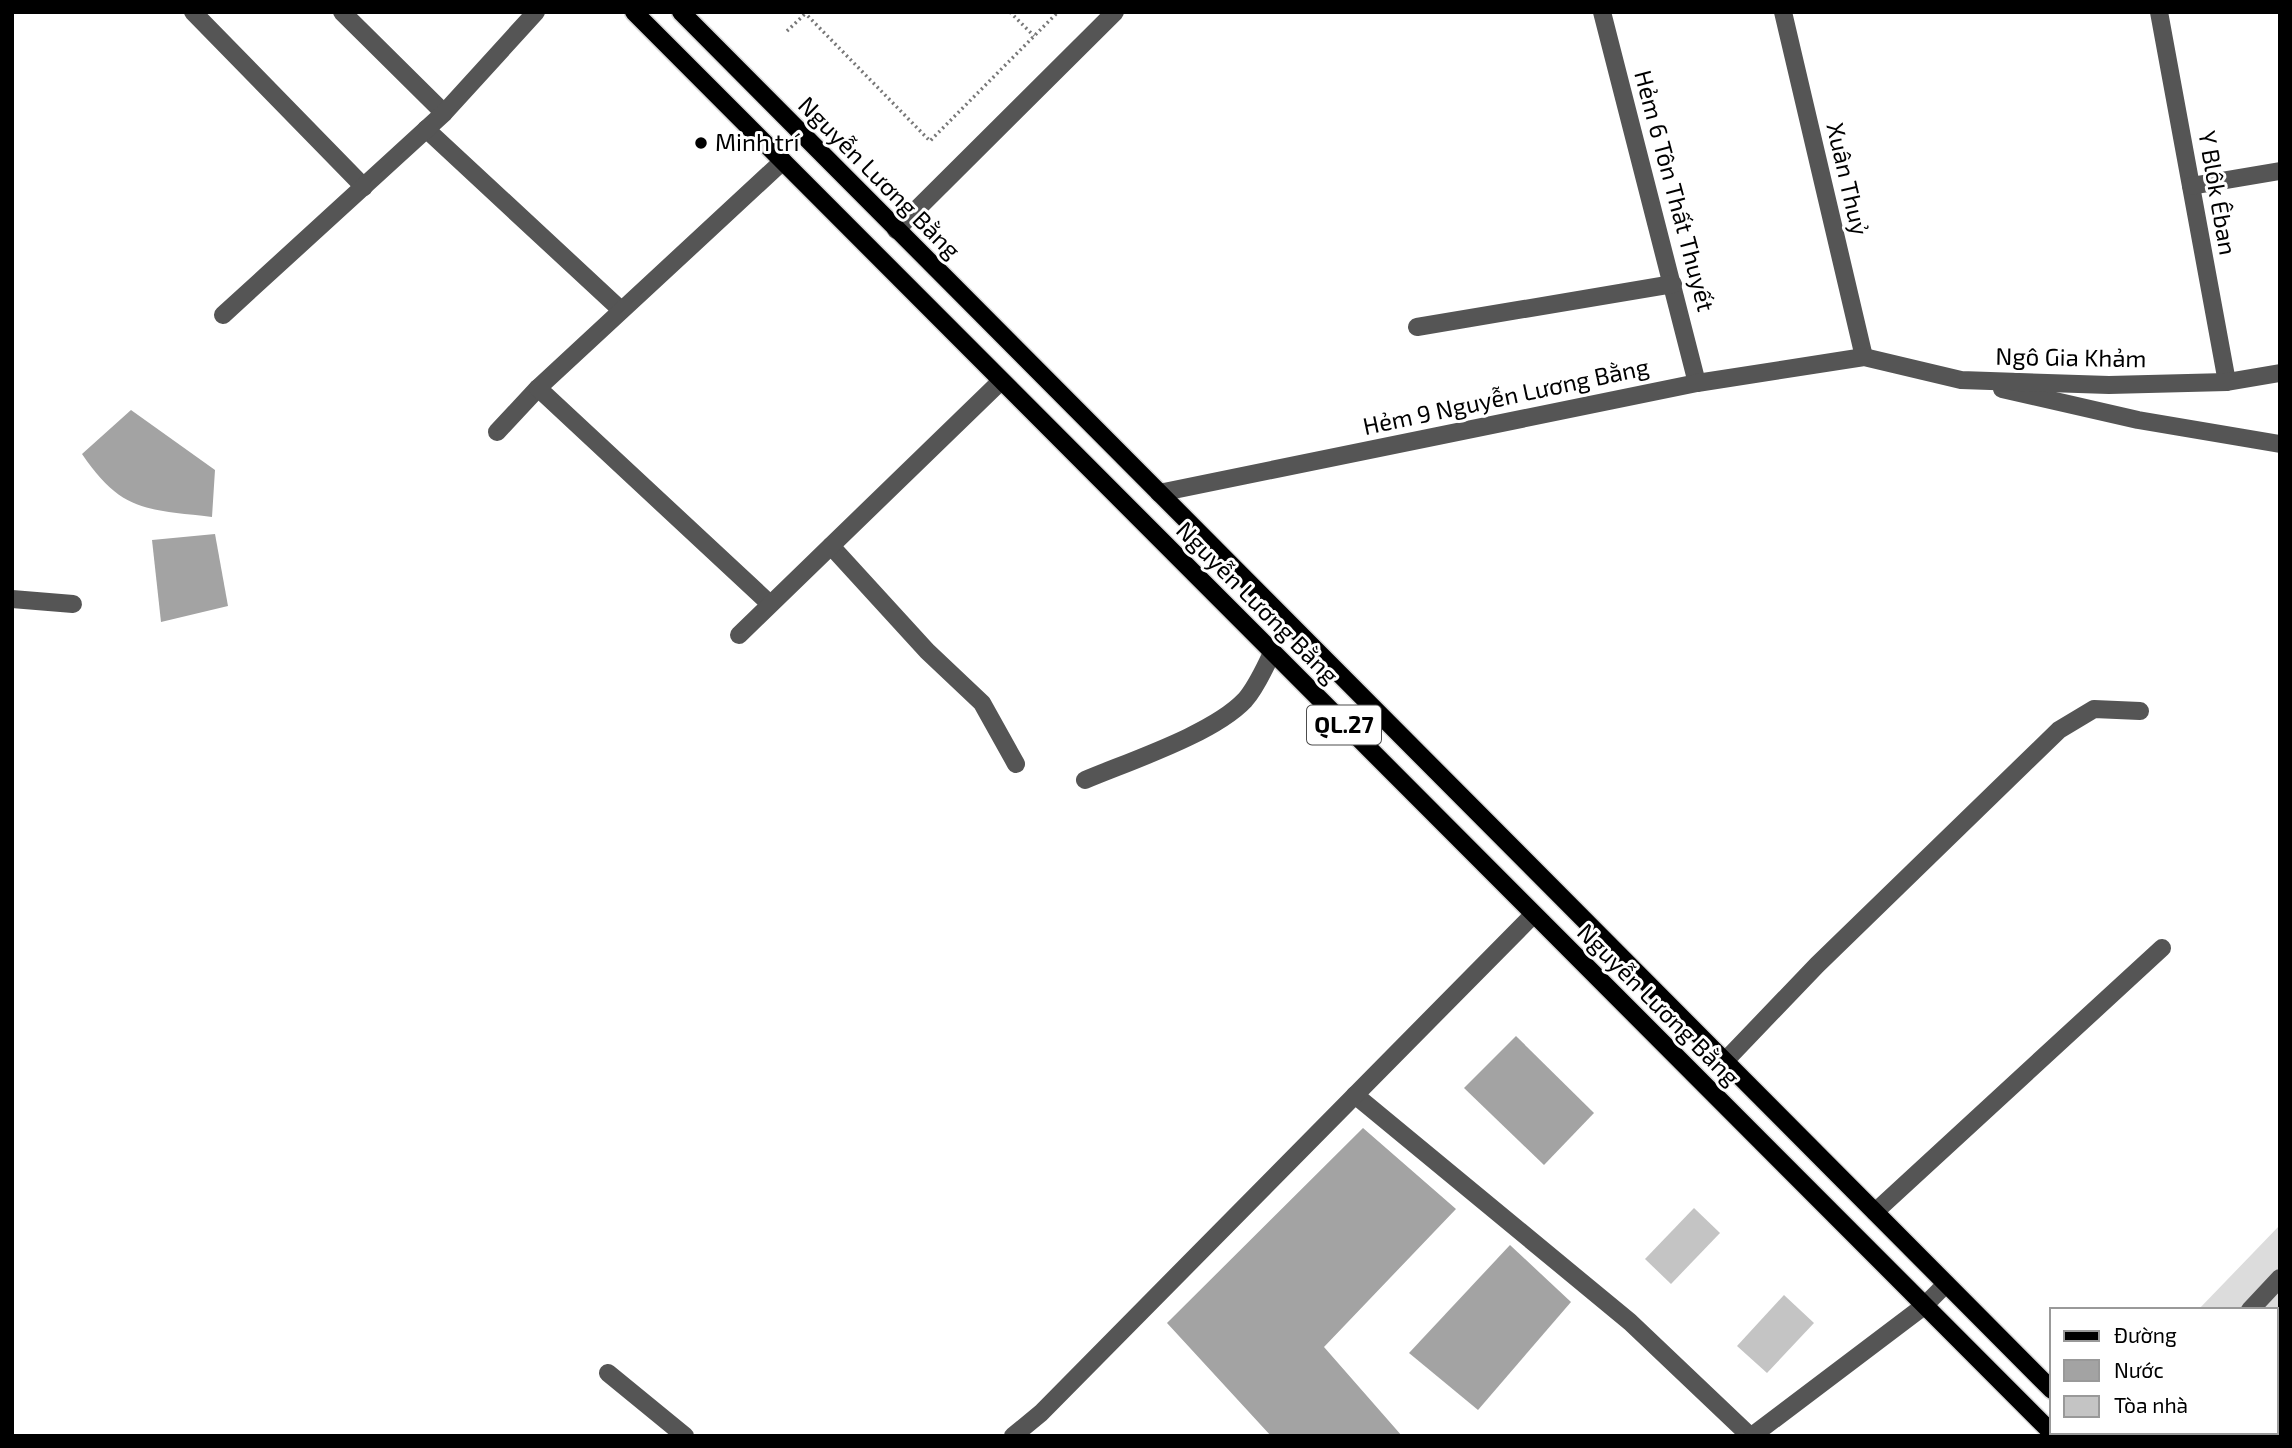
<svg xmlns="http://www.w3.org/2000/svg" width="2292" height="1448" viewBox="0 0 2292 1448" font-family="'Exo 2',sans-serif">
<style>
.green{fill:#dcdcdc}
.water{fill:#a3a3a3}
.building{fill:#c4c4c4}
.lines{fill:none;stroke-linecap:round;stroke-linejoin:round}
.major-casing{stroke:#dbdbdb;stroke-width:21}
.path{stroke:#777;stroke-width:3.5;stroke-dasharray:2 3.5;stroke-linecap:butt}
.minor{stroke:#555;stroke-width:18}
.major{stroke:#000;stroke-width:18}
.poi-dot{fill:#000;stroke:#fff;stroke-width:2.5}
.labels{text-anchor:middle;stroke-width:6;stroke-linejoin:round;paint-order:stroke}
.shield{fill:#fff;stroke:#4c4c4c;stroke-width:2}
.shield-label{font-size:23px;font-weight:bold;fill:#000}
.poi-label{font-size:24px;fill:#000;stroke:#fff;text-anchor:start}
.street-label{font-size:24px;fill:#000;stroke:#fff}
</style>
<rect width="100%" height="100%" fill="#fff"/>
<path class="green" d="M2280 1225V1436H2198L2194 1432H2276V1310H2198Z"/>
<g class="water">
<path d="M131 410 215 470 212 517C147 509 122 513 82 454Z"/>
<path d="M215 534 228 606 161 622 152 540Z"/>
<path d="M1516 1036 1594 1113 1544 1165 1464 1088Z"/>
<path d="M1363 1128 1456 1209 1324 1347 1402 1436H1271L1167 1323Z"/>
<path d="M1510 1245 1571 1302 1478 1410 1409 1353Z"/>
</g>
<g class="building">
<path d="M1694 1208 1720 1233 1671 1284 1645 1259Z"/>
<path d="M1784 1295 1814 1323 1767 1373 1737 1346Z"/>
</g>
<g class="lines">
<defs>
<g id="major">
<path d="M634 12 2055 1436"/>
<path d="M681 12 2052 1390"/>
<path d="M2095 1432 2098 1436"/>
</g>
</defs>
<use href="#major" class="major-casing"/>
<g class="path">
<path d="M804 12 930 141 1058 12"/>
<path d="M1010 12 1034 36"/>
<path d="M787 31 807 12"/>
</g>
<g class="minor">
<path d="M193 12 364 187"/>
<path d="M342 12 444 113"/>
<path d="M1602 12 1697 383"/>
<path d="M1783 12 1864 357"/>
<path d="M2159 12 2227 382"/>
<path d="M426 129 621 310"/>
<path d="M2191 186 2280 171"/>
<path d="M896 230 1115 12"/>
<path d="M223 315 444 113 536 12"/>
<path d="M1417 327 1673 284"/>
<path d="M2002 389 2138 420 2280 444"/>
<path d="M497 432 538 388"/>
<path d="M1159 493 1697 383 1864 357 1961 380 2109 385 2227 382 2280 373"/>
<path d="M831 546 927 651 982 703 1016 764"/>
<path d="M12 599 73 604"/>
<path d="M770 604 538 388 783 161"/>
<path d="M739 635 1001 381"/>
<path d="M1085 780C1130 761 1213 734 1245 700 1257 686 1264 669 1272 653"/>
<path d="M1725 1061 1817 965 2059 730 2094 709 2140 711"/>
<path d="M1355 1095 1630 1322 1750 1436"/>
<path d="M1875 1212 2162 948"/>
<path d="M2250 1310 2280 1278"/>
<path d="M608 1373 685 1436"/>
<path d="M1013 1436 1041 1413 1533 915"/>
<path d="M1752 1436 1924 1306 1946 1284"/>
<path d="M2122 1436 2125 1432"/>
</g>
<use href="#major" class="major"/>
</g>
<circle class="poi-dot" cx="701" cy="143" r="7"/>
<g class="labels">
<rect class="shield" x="1307" y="705.5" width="74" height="39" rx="5"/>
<g class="shield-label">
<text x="1344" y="733">QL.27</text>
</g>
<g class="poi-label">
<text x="715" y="151">Minh trí</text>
</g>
<g class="street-label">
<text transform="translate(879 178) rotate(45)" y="8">Nguyễn Lương Bằng</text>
<text transform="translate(1847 179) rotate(77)" y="8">Xuân Thuỷ</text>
<text transform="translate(1674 191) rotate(75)" y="8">Hẻm 6 Tôn Thất Thuyết</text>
<text transform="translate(2217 193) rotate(80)" y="8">Y Blôk Êban</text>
<text transform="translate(2071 358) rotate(1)" y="8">Ngô Gia Khảm</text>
<text transform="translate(1506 397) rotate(-12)" y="8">Hẻm 9 Nguyễn Lương Bằng</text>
<text transform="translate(1257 603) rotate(45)" y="8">Nguyễn Lương Bằng</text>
<text transform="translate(1658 1005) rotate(45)" y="8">Nguyễn Lương Bằng</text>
</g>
</g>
<rect width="2292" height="1448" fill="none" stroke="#000000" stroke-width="28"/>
<rect x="2050" y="1308" width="228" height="126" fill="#ffffff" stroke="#999999" stroke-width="2"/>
<rect x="2064" y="1331" width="35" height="10" fill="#000000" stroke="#999999" stroke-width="2"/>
<text x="2114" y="1343" font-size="21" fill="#000000">Đường</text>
<rect x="2064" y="1360" width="35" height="21" fill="#a3a3a3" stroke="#999999" stroke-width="2"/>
<text x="2114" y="1378" font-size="21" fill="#000000">Nước</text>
<rect x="2064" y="1396" width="35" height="21" fill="#c4c4c4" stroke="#999999" stroke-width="2"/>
<text x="2114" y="1413" font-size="21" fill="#000000">Tòa nhà</text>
</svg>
